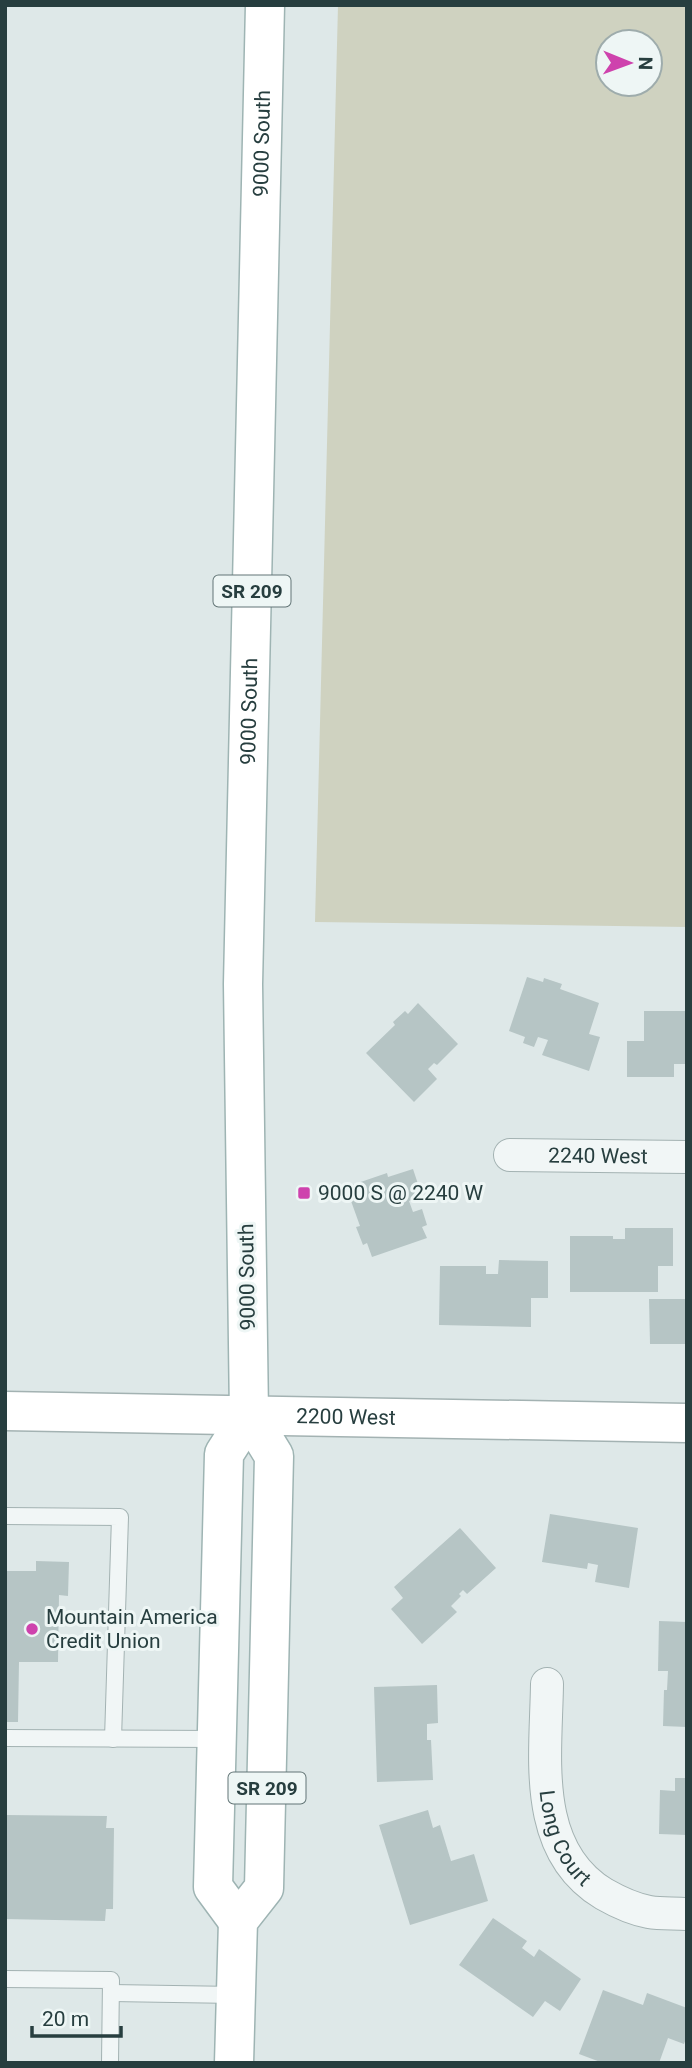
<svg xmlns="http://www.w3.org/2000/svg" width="692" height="2068" viewBox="0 0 692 2068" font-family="Roboto,sans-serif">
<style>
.green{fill:#cfd2c0;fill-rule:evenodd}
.building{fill:#b6c5c5}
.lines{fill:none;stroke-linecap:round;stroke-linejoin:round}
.lane-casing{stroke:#a3b2b2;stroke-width:18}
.street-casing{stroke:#a3b2b2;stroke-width:34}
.secondary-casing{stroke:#a3b2b2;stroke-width:41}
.primary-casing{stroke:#9eb4b3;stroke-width:41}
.lane{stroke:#f1f6f6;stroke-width:16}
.street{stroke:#f1f6f6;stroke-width:32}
.secondary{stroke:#fff;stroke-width:38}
.primary{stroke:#fff;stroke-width:38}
.poi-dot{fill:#ce42ad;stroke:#eef6f5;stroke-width:2.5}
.labels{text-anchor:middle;stroke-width:6;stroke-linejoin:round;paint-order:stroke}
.shield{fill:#eef6f5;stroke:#637576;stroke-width:2}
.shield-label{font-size:19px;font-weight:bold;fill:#273e3f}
.street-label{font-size:21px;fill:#273e3f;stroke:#eef6f5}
.poi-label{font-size:21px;fill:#273e3f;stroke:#eef6f5;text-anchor:start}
</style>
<rect width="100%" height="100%" fill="#dee8e8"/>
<path class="green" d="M338 5H687V927L315 922ZM608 42H650V84H608Z"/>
<g class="building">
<path d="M527 977 543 982 544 978 562 984 560 989 599 1003 589 1034 600 1037 589 1071 542 1055 548 1040 538 1037 534 1047 523 1043 525 1037 509 1031Z"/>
<path d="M418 1003 458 1044 437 1065 434 1063 428 1069 437 1079 414 1102 366 1053 395 1025 393 1022 405 1011 408 1014Z"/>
<path d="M644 1011H687V1064H674V1077H627V1041H644Z"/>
<path d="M413 1169 422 1196 409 1201 413 1212 422 1209 427 1225 422 1227 427 1238 372 1257 367 1243 363 1245 356 1227 360 1226 346 1187 387 1173 388 1177Z"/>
<path d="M625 1228H673V1266H658V1292H570V1236H613V1239H625Z"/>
<path d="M499 1260 548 1261V1298H531V1327L439 1325 440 1266H486V1274H498Z"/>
<path d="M649 1299H685V1344H650Z"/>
<path d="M550 1514 638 1528 629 1588 595 1582 598 1565 588 1563 587 1569 542 1562Z"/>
<path d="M460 1528 496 1568 467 1594 463 1590 459 1594 461 1596 451 1606 457 1612 422 1644 391 1609 403 1598 394 1587Z"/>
<path d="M36 1561 69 1562 68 1596 59 1595 58 1662H19L18 1722H5V1571H36Z"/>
<path d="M659 1621 687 1622V1727L663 1726 664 1690H667L668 1671H658Z"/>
<path d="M437 1685 438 1723 427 1724V1740H431L433 1780 377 1782 374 1687Z"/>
<path d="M675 1778H687V1835L659 1834 660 1790 675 1791Z"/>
<path d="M428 1810 433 1828 440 1825 451 1861 474 1854 488 1901 410 1925 379 1825Z"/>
<path d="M5 1815 107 1816 106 1828H114L113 1909H106L105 1921 5 1919Z"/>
<path d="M493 1918 527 1941 522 1948 534 1957 539 1949 581 1979 560 2011 545 2001 533 2017 459 1965Z"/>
<path d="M603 1990 643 2005 647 1993 687 2008V2036L684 2044 668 2038 659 2063H603L579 2054Z"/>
</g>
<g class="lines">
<defs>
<g id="lane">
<path d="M5 1516 120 1517 113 1739"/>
<path d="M5 1738 216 1739"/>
<path d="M5 1979 111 1980 110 2063"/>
<path d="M111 1993 236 1995"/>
</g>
<g id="street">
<path id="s1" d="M510 1155 687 1157"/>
<path id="s2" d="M547 1684C546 1757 531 1850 604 1894 618 1902 633 1909 649 1912 661 1914 674 1913 687 1914"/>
</g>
<g id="secondary">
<path id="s3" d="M5 1411 687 1423"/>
</g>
<g id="primary">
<path d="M238 1921 213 1887 224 1454 249 1415"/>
<path id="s4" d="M234 2063 238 1921 264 1888 274 1456 249 1415 243 984 265 5"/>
</g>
</defs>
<use href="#lane" class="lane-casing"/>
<use href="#street" class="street-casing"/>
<use href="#secondary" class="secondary-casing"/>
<use href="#primary" class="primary-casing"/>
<use href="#lane" class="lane"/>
<use href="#street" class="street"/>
<use href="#secondary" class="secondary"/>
<use href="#primary" class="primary"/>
</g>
<g class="poi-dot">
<rect x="297" y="1186" width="14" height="14" rx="3.5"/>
<circle cx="32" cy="1629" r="7"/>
</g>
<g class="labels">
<g class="shield">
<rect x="213.5" y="575.5" width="77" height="31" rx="5"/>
<rect x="228.5" y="1772.5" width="77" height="31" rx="5"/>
</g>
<g class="shield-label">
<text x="252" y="598">SR 209</text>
<text x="267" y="1795">SR 209</text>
</g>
<g class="street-label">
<text dy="7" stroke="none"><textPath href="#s4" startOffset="1936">9000 South</textPath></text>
<text dy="7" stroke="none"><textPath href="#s4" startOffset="1368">9000 South</textPath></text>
<text dy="7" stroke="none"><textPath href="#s1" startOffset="88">2240 West</textPath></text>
<text transform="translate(247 1277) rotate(-91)" y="7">9000 South</text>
<text dy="7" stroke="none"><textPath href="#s3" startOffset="341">2200 West</textPath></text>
<text dy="7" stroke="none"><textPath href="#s2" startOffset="158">Long Court</textPath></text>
</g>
<g class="poi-label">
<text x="318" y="1200">9000 S @ 2240 W</text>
<text x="46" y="1624">Mountain America<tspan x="46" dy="24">Credit Union</tspan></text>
</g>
</g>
<rect width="692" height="2068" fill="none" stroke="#273e3f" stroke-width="14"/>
<g transform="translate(629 63) rotate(91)"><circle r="33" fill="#eef6f5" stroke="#9eacac" stroke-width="2"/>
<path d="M0-5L12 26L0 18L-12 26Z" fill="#ce42ad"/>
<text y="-10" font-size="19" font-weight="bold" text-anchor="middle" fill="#273e3f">N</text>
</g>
<path d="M32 2026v10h89v-10" fill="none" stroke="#273e3f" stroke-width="3.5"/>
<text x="42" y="2026" font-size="21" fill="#273e3f" stroke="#eef6f5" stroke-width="5" paint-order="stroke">20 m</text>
</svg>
